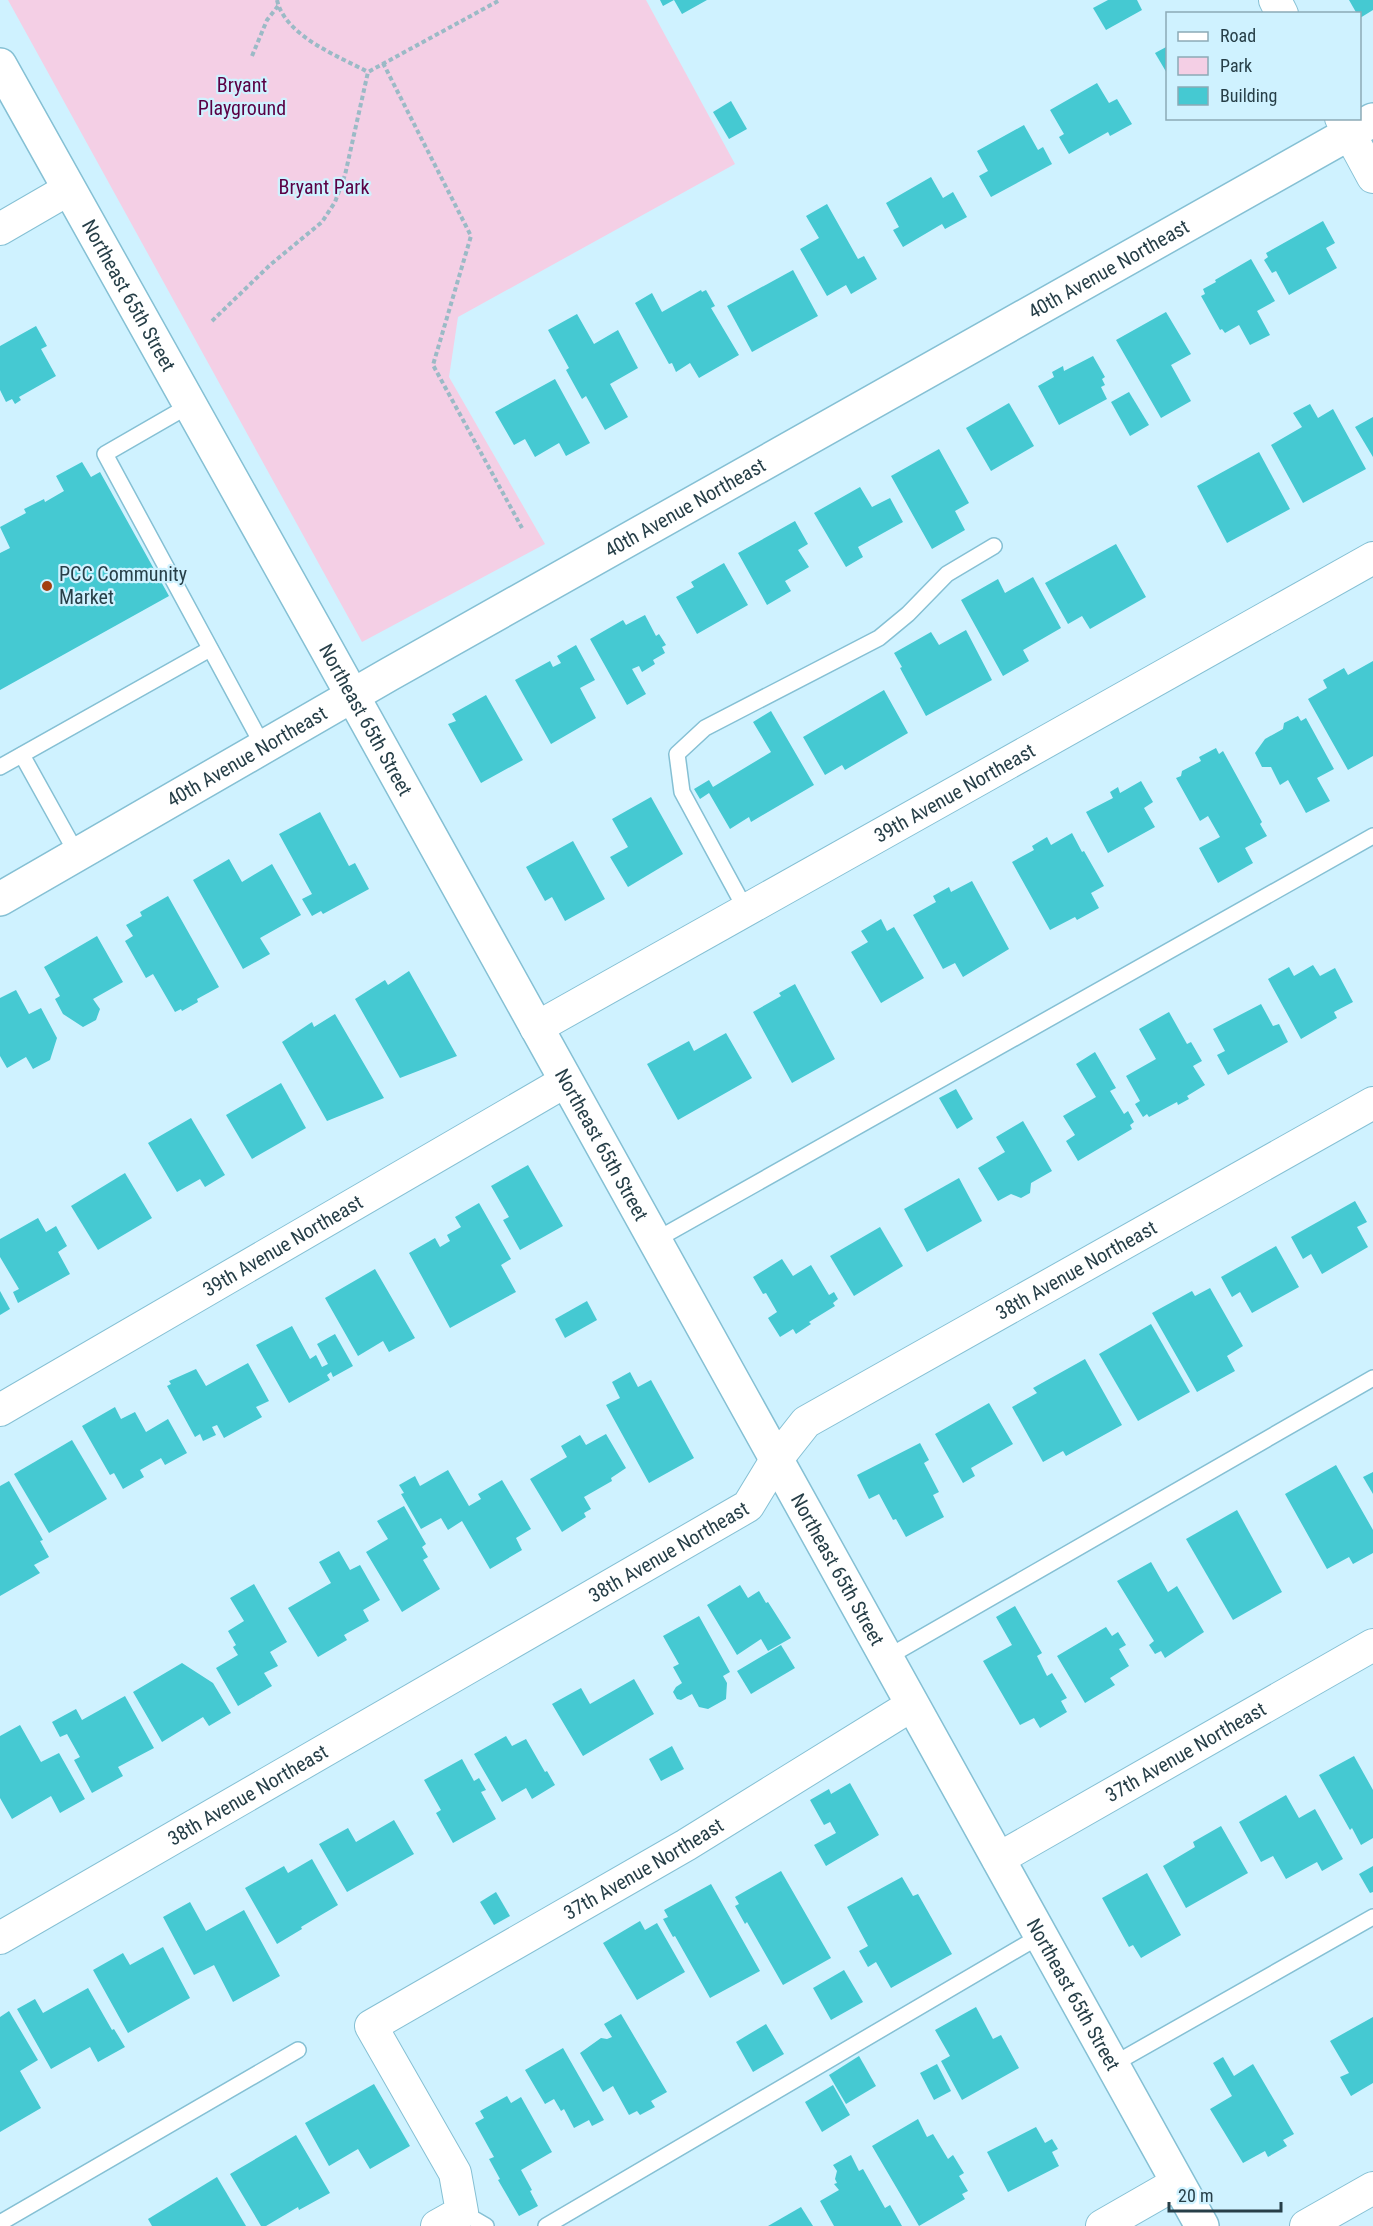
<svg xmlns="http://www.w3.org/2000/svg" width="1373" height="2226" viewBox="0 0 1373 2226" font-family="'Roboto Condensed',sans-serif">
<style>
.green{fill:#f4cfe5}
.building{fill:#45c9d2}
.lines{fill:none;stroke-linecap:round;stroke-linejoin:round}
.service-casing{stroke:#85c0d4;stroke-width:18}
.minor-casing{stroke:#85c0d4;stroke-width:34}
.tertiary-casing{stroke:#85c0d4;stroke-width:36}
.secondary-casing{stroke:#85c0d4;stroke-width:36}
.path{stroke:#9bbac6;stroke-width:4;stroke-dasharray:4.5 3;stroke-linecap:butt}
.service{stroke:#fff;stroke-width:15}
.minor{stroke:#fff;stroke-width:32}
.tertiary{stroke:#fff;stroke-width:33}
.secondary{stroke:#fff;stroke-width:33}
.poi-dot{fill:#a33f0e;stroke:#cff2ff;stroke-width:2}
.labels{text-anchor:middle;stroke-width:4.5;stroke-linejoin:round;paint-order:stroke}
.park-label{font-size:20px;fill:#5a0044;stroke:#cff2ff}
.street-label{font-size:20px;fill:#273f48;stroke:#cff2ff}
.poi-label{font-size:20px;fill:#273f48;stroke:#cff2ff;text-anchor:start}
</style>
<rect width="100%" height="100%" fill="#cff2ff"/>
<path class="green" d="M8 0H646L735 164 458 317 449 377 545 544 362 642Z"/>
<g class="building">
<path d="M660 0H707L682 14 674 0 663 6Z"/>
<path d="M1108 0H1137L1142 10 1106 30 1093 8Z"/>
<path d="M1349 0H1373V10L1360 18V14H1357Z"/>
<path d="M1168 46V75L1155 53Z"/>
<path d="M1097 83 1109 103 1117 99 1132 124 1110 136 1108 132 1069 154 1059 137 1064 134 1050 110Z"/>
<path d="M731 101 747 129 729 139 713 112Z"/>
<path d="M1024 125 1038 150 1043 147 1052 164 991 197 979 176 988 171 977 151Z"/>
<path d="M931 177 943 198 953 192 967 217 945 229 942 224 903 247 893 230 899 227 886 203Z"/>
<path d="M827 204 858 259 864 256 877 279 851 294 846 285 827 296 800 249 819 238 806 216Z"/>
<path d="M1323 221 1335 243 1326 248 1337 268 1289 295 1276 271 1272 273 1264 260 1268 257 1266 253Z"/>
<path d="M1251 259 1275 301 1257 311 1270 335 1250 345 1239 325 1225 333 1222 329 1220 330 1201 296 1205 294 1203 289 1216 282 1215 280Z"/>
<path d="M793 270 818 316 752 352 727 306Z"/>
<path d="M701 290 702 292 706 290 715 306 711 308 739 355 699 378 690 363 676 372 672 363 669 364 635 303 652 293 662 312Z"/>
<path d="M1166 312 1191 354 1171 365 1191 401 1161 418 1116 340Z"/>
<path d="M577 314 594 344 618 330 638 368 610 384 628 417 605 430 586 396 582 399 566 370 569 368 548 330Z"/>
<path d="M36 326 47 346 41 349 56 376 19 397 21 400 15 404 12 399 6 402 0 390V346Z"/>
<path d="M1093 356 1105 377 1102 379 1105 385 1101 387 1107 399 1059 425 1038 386 1054 377 1052 372 1063 366 1064 371Z"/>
<path d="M555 379 590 443 566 456 559 443 535 457 525 439 514 445 495 412Z"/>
<path d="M1129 392 1149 425 1130 436 1111 402Z"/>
<path d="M1009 403 1034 446 991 471 966 428Z"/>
<path d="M1310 404 1318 418 1333 409 1366 469 1303 503 1271 445 1302 427 1293 413Z"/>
<path d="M1373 417V457L1355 427Z"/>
<path d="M939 449 969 503 955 511 965 530 932 549 891 476Z"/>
<path d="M1259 452 1290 509 1227 543 1197 486Z"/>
<path d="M82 462 91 477 100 472 169 596 0 690V553L10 548 0 527 26 513 24 509 44 499 45 502 64 491 56 476Z"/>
<path d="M860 487 872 507 890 498 903 522 858 547 863 557 846 567 814 513Z"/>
<path d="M795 521 808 544 798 550 809 567 785 581 791 591 767 605 738 553Z"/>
<path d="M1116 544 1146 597 1090 629 1082 616 1068 624 1045 583Z"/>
<path d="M724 563 748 605 697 634 676 597 694 587 691 582Z"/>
<path d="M1033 577 1061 628 1023 650 1029 661 1003 676 961 600 998 579 1005 593Z"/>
<path d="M645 615 656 636 659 634 666 645 662 647 665 653 653 660 655 664 642 672 639 666 632 669 646 694 627 705 590 639 623 620 626 625Z"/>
<path d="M966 630 992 680 926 716 900 668 902 667 894 653 931 632 939 645Z"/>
<path d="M576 645 595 680 580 688 596 718 551 744 515 680 550 661 553 667 561 663 557 656Z"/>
<path d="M1373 661V756L1348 770 1308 699 1327 688 1323 680 1344 668 1348 675Z"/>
<path d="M884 690 908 733 845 770 842 765 825 775 803 737Z"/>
<path d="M486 695 523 760 481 783 448 724 456 721 452 714Z"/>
<path d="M771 711 814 785 751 822 749 817 730 829 709 793 700 799 694 789 709 780 713 787 771 752 753 722Z"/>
<path d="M1298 716 1301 721 1306 718 1334 769 1317 778 1330 801 1306 813 1288 780 1280 785 1271 767H1262L1255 753 1265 739 1283 729 1284 723Z"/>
<path d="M1216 748 1219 754 1223 751 1262 822 1260 824 1267 836 1245 848 1253 863 1218 883 1199 848 1220 837 1208 816 1200 821 1176 778 1181 776 1182 771 1201 761 1199 757Z"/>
<path d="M1141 781 1153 802 1144 808 1155 827 1108 853 1086 812 1113 798 1110 792 1118 787 1120 793Z"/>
<path d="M651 797 683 854 628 887 610 857 628 847 612 819Z"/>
<path d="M320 812 349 866 355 863 369 889 323 914 321 911 312 916 302 899 312 894 279 834Z"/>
<path d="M1072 833 1082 852 1084 851 1104 886 1091 893 1099 908 1077 920 1075 917 1050 930 1012 862 1034 850 1032 846 1047 837 1051 845Z"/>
<path d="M573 841 605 899 565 921 552 897 545 901 526 867Z"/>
<path d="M229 859 242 882 272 864 301 915 260 938 270 954 243 969 193 880Z"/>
<path d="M972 881 1009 949 963 977 955 963 943 969 913 915 936 902 933 896 949 887 951 892Z"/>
<path d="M168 896 219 987 197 999 198 1002 182 1011 181 1009 175 1012 153 974 146 978 125 941 133 936 126 925 142 916 140 912Z"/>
<path d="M881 919 887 931 894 927 924 978 881 1003 851 952 868 942 861 931Z"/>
<path d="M97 936 123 982 93 999 100 1009 96 1020 83 1027 63 1014 55 999 60 996 44 967Z"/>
<path d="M1313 965 1320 976 1335 968 1353 1002 1334 1012 1337 1018 1301 1039 1268 979 1289 967 1294 976Z"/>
<path d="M409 971 457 1056 400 1078 355 999 385 980 388 985Z"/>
<path d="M795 984 835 1059 792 1083 753 1012 781 996 779 993Z"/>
<path d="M16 990 29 1014 41 1008 57 1038 50 1060 33 1069 26 1057 7 1068 0 1056V998Z"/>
<path d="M1261 1004 1273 1026 1279 1024 1288 1042 1228 1075 1217 1055 1225 1051 1213 1029Z"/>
<path d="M1169 1012 1187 1044 1191 1042 1202 1061 1193 1066 1205 1085 1187 1096 1189 1099 1178 1105 1177 1102 1149 1117 1147 1114 1143 1117 1135 1104 1140 1101 1126 1076 1156 1059 1139 1029Z"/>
<path d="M335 1014 384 1098 327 1121 282 1042 312 1022 314 1027Z"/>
<path d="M726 1033 752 1078 678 1120 647 1064 689 1041 694 1051Z"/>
<path d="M1095 1052 1116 1088 1110 1091 1124 1114 1128 1111 1134 1122 1130 1125 1132 1129 1078 1161 1066 1141 1075 1135 1063 1116 1096 1097 1076 1064Z"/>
<path d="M281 1083 306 1128 252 1159 226 1115Z"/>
<path d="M956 1089 973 1119 957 1129 939 1098Z"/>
<path d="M191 1118 225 1175 205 1187 200 1179 177 1192 148 1143Z"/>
<path d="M1023 1121 1052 1171 1031 1183 1030 1193 1021 1198 1011 1194 998 1201 978 1168 1005 1152 996 1137Z"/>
<path d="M528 1165 563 1226 520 1250 503 1220 509 1217 491 1186Z"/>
<path d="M125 1173 152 1218 98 1250 71 1206Z"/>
<path d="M959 1178 982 1221 927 1252 904 1209Z"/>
<path d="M1355 1201 1367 1222 1357 1227 1368 1247 1322 1274 1311 1254 1303 1259 1291 1237Z"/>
<path d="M479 1203 511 1259 501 1265 516 1292 450 1328 409 1253 435 1238 440 1247 450 1241 447 1235 461 1227 455 1217Z"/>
<path d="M38 1218 46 1232 56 1226 67 1246 58 1252 70 1274 18 1303 13 1292 19 1289 0 1257V1239Z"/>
<path d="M880 1227 903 1266 854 1296 830 1256Z"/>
<path d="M1276 1246 1299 1287 1252 1313 1240 1292 1232 1297 1221 1277Z"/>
<path d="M782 1259 793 1276 811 1265 829 1295 834 1292 838 1299 833 1303 835 1306 809 1322 811 1324 796 1334 793 1329 780 1337 768 1318 777 1312 766 1293 763 1294 753 1277Z"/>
<path d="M375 1269 415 1338 389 1352 383 1341 358 1356 325 1298Z"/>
<path d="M1210 1288 1243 1346 1227 1356 1235 1371 1197 1392 1152 1313 1192 1291 1195 1296Z"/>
<path d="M0 1291 10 1309 0 1315Z"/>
<path d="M587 1301 597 1320 565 1338 555 1319Z"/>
<path d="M1151 1324 1190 1392 1138 1421 1099 1354Z"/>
<path d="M292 1326 310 1359 316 1355 322 1367 328 1364 317 1344 335 1334 353 1366 333 1377 331 1372 327 1375 330 1380 289 1403 256 1345Z"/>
<path d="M1085 1359 1122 1425 1066 1456 1063 1451 1043 1462 1012 1407 1037 1393 1033 1388Z"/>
<path d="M248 1363 269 1401 256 1407 262 1417 224 1438 217 1425 212 1427 216 1435 203 1441 200 1434 195 1437 167 1386 171 1384 169 1381 196 1369 206 1386Z"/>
<path d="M630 1372 638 1387 651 1380 694 1458 649 1483 606 1405 620 1398 612 1382Z"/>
<path d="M989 1403 1013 1444 971 1468 975 1476 963 1483 935 1434Z"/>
<path d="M115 1407 121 1419 135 1412 146 1432 168 1419 187 1453 165 1465 161 1458 140 1470 144 1477 123 1489 114 1473 110 1475 82 1426Z"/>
<path d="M606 1434 626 1468 611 1478 612 1481 584 1497 591 1509 584 1513 586 1517 562 1532 530 1479 567 1457 561 1446 580 1435 586 1445Z"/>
<path d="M72 1440 107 1499 49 1533 14 1474Z"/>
<path d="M920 1443 929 1460 924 1463 939 1492 933 1495 944 1517 906 1537 896 1519 893 1520 879 1494 869 1499 857 1475Z"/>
<path d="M1336 1465 1373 1530V1553L1353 1564 1349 1557 1327 1569 1285 1494Z"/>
<path d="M448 1470 469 1506 481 1499 478 1494 502 1480 531 1529 516 1538 522 1550 490 1569 462 1521 448 1530 441 1518 421 1529 401 1494 404 1493 399 1485 415 1476 420 1486Z"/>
<path d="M1373 1472V1494L1363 1477Z"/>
<path d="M9 1481 43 1540 40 1541 49 1557 34 1565 40 1573 0 1596V1486Z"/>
<path d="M404 1506 426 1544 422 1547 428 1557 423 1560 440 1589 402 1612 366 1552 388 1539 377 1521Z"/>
<path d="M1237 1510 1282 1592 1233 1620 1186 1539Z"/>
<path d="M339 1551 350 1570 360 1565 380 1600 363 1610 369 1621 344 1635 347 1640 318 1657 288 1608 331 1583 319 1562Z"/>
<path d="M1151 1562 1168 1592 1177 1586 1204 1632 1165 1658 1161 1651 1155 1654 1149 1645 1154 1641 1117 1581Z"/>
<path d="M254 1584 287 1642 270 1652 278 1666 264 1673 272 1686 238 1706 216 1668 238 1655 233 1647 236 1645 228 1631 244 1621 230 1598Z"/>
<path d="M740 1585 748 1598 759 1591 766 1603 768 1602 791 1638 768 1651 761 1639 737 1655 707 1605Z"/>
<path d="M1015 1606 1042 1653 1037 1656 1047 1676 1052 1673 1067 1698 1061 1701 1067 1712 1040 1728 1034 1718 1020 1725 983 1661 1012 1645 996 1617Z"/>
<path d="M699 1616 730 1672 723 1676 727 1683 726 1699 708 1709 699 1707 692 1694 681 1700 677 1699 673 1692 676 1687 682 1683 673 1667 679 1664 663 1636Z"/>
<path d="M1106 1627 1112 1636 1118 1632 1126 1645 1119 1649 1129 1666 1110 1678 1115 1685 1085 1703 1057 1656Z"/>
<path d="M781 1645 795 1668 751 1694 737 1671Z"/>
<path d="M182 1663 213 1683 231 1713 209 1726 203 1717 162 1742 133 1692Z"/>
<path d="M634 1679 654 1714 583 1756 552 1704 581 1688 590 1704Z"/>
<path d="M125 1696 154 1748 118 1767 123 1776 92 1793 74 1760 80 1757 67 1734 60 1737 52 1722 76 1709 82 1720Z"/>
<path d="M20 1725 41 1762 59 1753 85 1799 60 1813 51 1796 12 1819 0 1798V1736Z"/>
<path d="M506 1736 512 1746 526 1739 545 1772 547 1771 555 1785 532 1799 526 1788 502 1802 474 1754Z"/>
<path d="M672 1746 684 1769 661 1781 649 1759Z"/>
<path d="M1354 1756 1373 1790V1838L1361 1845 1352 1828 1350 1830 1319 1775Z"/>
<path d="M462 1759 474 1781 479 1778 486 1790 481 1792 496 1819 453 1843 436 1813 441 1810 424 1780Z"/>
<path d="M850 1783 879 1835 826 1866 814 1845 836 1833 830 1822 824 1825 810 1800 829 1789 831 1794Z"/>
<path d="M1286 1795 1299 1818 1315 1809 1343 1859 1322 1871 1317 1862 1286 1879 1273 1856 1261 1862 1239 1822Z"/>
<path d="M394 1820 414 1854 347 1892 319 1844 348 1828 356 1842Z"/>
<path d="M1221 1826 1248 1873 1186 1908 1163 1866 1195 1847 1193 1842Z"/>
<path d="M312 1859 338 1905 301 1927 302 1929 277 1944 245 1888 284 1866 288 1873Z"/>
<path d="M1373 1866V1892L1370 1893 1359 1874Z"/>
<path d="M781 1871 831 1958 783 1985 747 1922 745 1924 735 1906 739 1904 735 1897Z"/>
<path d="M1147 1873 1181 1935 1141 1958 1133 1945 1129 1947 1102 1898Z"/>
<path d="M902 1877 913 1896 918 1894 952 1954 891 1988 876 1962 868 1967 859 1951 868 1946 847 1907Z"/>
<path d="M711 1884 760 1971 710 1998 675 1936 673 1937 663 1919 668 1917 664 1910Z"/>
<path d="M496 1892 510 1916 494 1925 480 1902Z"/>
<path d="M190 1902 206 1931 244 1910 280 1976 233 2002 214 1965 194 1975 163 1917Z"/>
<path d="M640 1921 645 1930 657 1923 685 1972 637 2000 603 1943Z"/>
<path d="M163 1947 190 1998 128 2033 93 1970 123 1953 130 1965Z"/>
<path d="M844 1970 863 2002 831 2020 813 1988Z"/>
<path d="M88 1988 112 2030 114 2029 125 2047 98 2062 90 2047 51 2069 17 2009 35 1999 43 2013Z"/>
<path d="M976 2007 993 2039 1001 2035 1019 2068 962 2100 941 2061 950 2056 935 2030Z"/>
<path d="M9 2011 38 2060 20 2071 41 2108 0 2132V2017Z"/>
<path d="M621 2014 667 2092 651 2101 655 2107 640 2115 637 2111 629 2115 613 2086 603 2092 580 2053 601 2038 607 2039 612 2037 604 2024Z"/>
<path d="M1373 2017V2083L1351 2096 1340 2077 1349 2073 1330 2041Z"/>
<path d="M766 2024 784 2054 753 2072 736 2042Z"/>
<path d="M563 2048 604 2120 592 2126 589 2120 574 2128 564 2109 561 2111 554 2099 545 2104 525 2070Z"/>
<path d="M859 2056 876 2086 846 2104 829 2075Z"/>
<path d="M1223 2057 1234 2076 1253 2064 1294 2134 1283 2140 1287 2146 1268 2157 1265 2151 1243 2163 1210 2109 1232 2096 1213 2063Z"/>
<path d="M937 2064 951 2091 934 2100 920 2073Z"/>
<path d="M374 2084 410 2146 370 2169 358 2149 329 2166 305 2123Z"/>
<path d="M833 2085 850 2115 822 2132 805 2102Z"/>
<path d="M507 2096 511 2103 521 2097 552 2152 521 2170 532 2190 530 2191 538 2206 519 2216 498 2180 500 2179 489 2159 494 2157 475 2123 484 2118 480 2111Z"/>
<path d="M918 2119 927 2137 933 2134 948 2159 953 2155 964 2173 959 2176 968 2191 962 2194 965 2199 919 2226 872 2146Z"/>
<path d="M1036 2127 1045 2143 1052 2139 1058 2149 1052 2152 1059 2166 1008 2192 987 2152Z"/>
<path d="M296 2135 330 2193 299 2210 298 2207 266 2226H261L230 2174Z"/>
<path d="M851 2155 859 2171 863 2169 885 2208 890 2205 902 2226H834L820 2201 839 2190 834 2184 837 2183 835 2179 837 2171 833 2165Z"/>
<path d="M217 2177 246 2226H152L148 2219Z"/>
<path d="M801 2207 813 2226H768Z"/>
</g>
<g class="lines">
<defs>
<g id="service">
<path d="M190 405 105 454 263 746"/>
<path d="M22 755 77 854"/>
<path d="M0 767 210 649"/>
<path d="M746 910 682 792 677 754 705 728 879 638 908 614 947 574 994 546"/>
<path d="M654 1241 1373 836"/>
<path d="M886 1658 1373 1378"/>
<path d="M1112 2065 1373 1917"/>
<path d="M462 2212 486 2226"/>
<path d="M0 2223 298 2050"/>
<path d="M546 2226 1040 1936"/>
</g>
<g id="minor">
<path d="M1275 0 1282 14"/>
<path d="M1341 118 1373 177"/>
<path d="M0 229 69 189"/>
<path id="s1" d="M536 1028 1373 558"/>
<path id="s2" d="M0 1410 566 1081"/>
<path id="s3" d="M998 1859 1373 1645"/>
<path id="s4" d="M0 1938 748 1506 776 1460 806 1422 1373 1103"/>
<path id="s5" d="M437 2226 462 2212 455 2173 371 2026 686 1845 912 1705"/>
<path d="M1102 2226 1177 2183"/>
<path d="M1306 2226 1373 2188"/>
</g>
<g id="tertiary">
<path id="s6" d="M0 899 388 675 1373 120"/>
</g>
<g id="secondary">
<path id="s7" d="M0 65 326 648 1202 2226"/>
</g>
</defs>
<use href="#service" class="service-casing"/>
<use href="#minor" class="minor-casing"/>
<use href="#tertiary" class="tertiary-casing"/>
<use href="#secondary" class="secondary-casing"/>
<g class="path">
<path d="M277 0C285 36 338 56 368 72"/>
<path d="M252 56 267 20 278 6"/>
<path d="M383 63 471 236 433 365 522 528"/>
<path d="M212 321 270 265 322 222 335 202 345 175 368 72 500 0"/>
</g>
<use href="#service" class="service"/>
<use href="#minor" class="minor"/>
<use href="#tertiary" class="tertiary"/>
<use href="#secondary" class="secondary"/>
</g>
<circle class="poi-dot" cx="47" cy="586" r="6"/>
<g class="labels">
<g class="park-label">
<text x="242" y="92">Bryant<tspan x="242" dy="23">Playground</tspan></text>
<text x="324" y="194">Bryant Park</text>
</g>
<g class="street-label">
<text dy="7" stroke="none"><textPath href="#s6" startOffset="1275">40th Avenue Northeast</textPath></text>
<text dy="7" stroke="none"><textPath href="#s7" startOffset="264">Northeast 65th Street</textPath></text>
<text dy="7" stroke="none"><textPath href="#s6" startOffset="789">40th Avenue Northeast</textPath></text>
<text dy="7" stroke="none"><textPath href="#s7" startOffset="750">Northeast 65th Street</textPath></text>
<text dy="7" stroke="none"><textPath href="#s6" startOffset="285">40th Avenue Northeast</textPath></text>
<text dy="7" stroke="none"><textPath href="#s1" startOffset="480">39th Avenue Northeast</textPath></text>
<text dy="7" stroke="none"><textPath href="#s7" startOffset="1236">Northeast 65th Street</textPath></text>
<text dy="7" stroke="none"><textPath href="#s2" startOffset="327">39th Avenue Northeast</textPath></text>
<text dy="7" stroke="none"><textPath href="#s4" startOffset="1276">38th Avenue Northeast</textPath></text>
<text dy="7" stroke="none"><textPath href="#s4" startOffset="772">38th Avenue Northeast</textPath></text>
<text dy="7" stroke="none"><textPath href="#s7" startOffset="1722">Northeast 65th Street</textPath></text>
<text dy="7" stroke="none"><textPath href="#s3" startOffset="216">37th Avenue Northeast</textPath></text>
<text dy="7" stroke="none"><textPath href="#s4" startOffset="286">38th Avenue Northeast</textPath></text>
<text dy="7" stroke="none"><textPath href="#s5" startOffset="552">37th Avenue Northeast</textPath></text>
<text dy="7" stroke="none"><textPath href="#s7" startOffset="2208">Northeast 65th Street</textPath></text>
</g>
<g class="poi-label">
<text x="59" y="581">PCC Community<tspan x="59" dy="23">Market</tspan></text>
</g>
</g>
<rect x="1166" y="12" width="195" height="108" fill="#cff2ff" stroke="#8caab6" stroke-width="1.5"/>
<rect x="1178" y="32" width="30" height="9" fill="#ffffff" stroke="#8caab6" stroke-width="1.5"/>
<text x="1220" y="42" font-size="18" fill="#273f48">Road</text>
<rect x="1178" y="57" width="30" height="18" fill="#f4cfe5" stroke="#8caab6" stroke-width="1.5"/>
<text x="1220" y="72" font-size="18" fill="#273f48">Park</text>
<rect x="1178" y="87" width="30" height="18" fill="#45c9d2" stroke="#8caab6" stroke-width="1.5"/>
<text x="1220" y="102" font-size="18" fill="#273f48">Building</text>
<path d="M1169 2202v9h112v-9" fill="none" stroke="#273f48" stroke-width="3"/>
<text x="1178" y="2202" font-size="18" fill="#273f48" stroke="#cff2ff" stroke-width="4.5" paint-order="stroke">20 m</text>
</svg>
